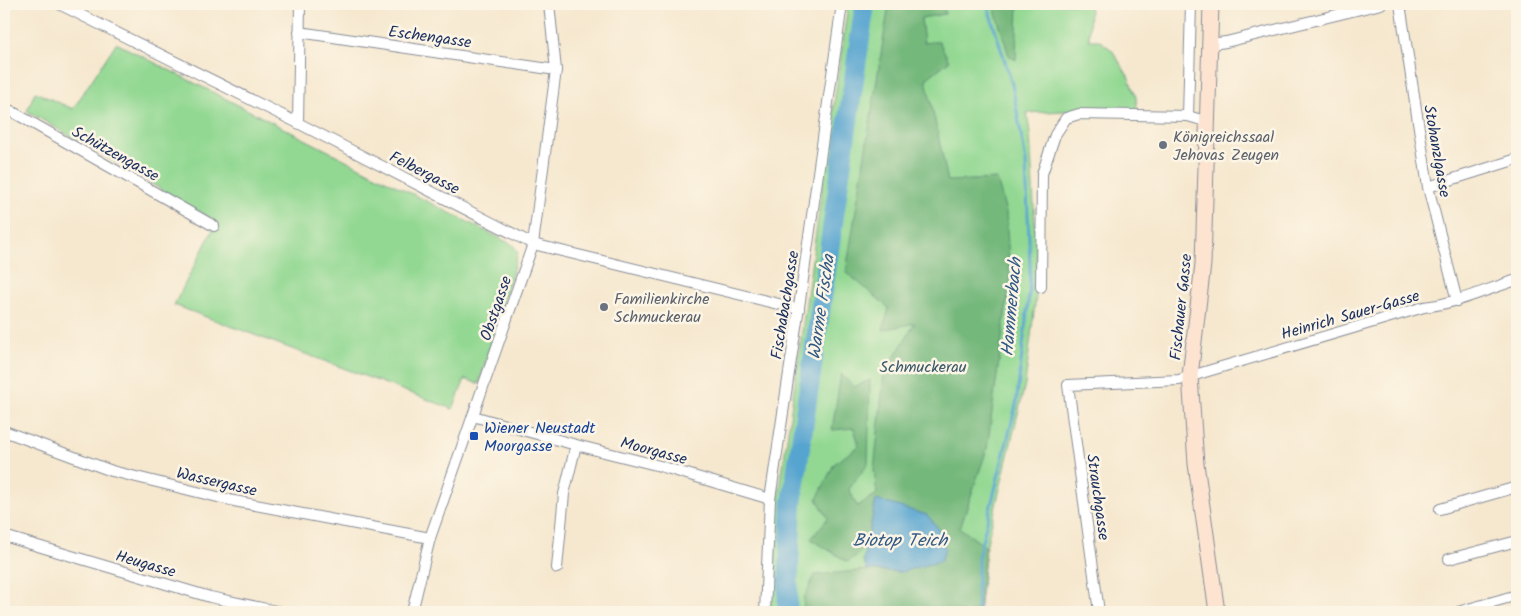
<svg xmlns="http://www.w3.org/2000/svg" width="1521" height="616" viewBox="0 0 1521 616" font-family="Kalam,sans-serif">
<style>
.green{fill:#92d892;stroke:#568478}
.forest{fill:#75b87c;stroke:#48746d}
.water{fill:#57a4d0;stroke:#396a97}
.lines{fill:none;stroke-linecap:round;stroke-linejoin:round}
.stream{stroke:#57a4d0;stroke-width:3}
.river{stroke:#57a4d0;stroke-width:20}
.street-casing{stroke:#888c96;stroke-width:12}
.secondary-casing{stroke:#888c96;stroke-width:17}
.street{stroke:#fff;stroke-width:10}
.secondary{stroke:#fde4d1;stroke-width:15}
.worship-dot{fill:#6b7280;stroke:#fcf5e5;stroke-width:2}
.transit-dot{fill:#1a4fb4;stroke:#fcf5e5;stroke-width:2}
.labels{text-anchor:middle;stroke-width:5;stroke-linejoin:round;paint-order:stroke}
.street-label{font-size:16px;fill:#1b2f5e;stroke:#fcf5e5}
.worship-label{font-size:16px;fill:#5b616d;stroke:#fcf5e5;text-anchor:start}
.park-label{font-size:16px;fill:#39596b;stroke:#fcf5e5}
.transit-label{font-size:16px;fill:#164399;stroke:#fcf5e5;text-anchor:start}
.water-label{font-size:18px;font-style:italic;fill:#305886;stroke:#fcf5e5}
</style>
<rect width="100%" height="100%" fill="#fcf5e5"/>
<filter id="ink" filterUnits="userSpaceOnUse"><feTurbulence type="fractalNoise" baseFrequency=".02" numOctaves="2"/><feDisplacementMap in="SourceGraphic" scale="10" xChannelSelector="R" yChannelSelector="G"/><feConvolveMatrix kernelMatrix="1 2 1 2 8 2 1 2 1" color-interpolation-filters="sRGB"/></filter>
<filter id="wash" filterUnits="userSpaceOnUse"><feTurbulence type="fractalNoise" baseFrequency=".0096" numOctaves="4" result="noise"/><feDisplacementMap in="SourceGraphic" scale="20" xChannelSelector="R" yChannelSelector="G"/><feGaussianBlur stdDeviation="1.12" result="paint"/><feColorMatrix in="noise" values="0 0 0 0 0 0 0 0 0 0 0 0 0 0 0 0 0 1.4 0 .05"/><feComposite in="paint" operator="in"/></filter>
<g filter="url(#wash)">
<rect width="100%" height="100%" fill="#f6e8cf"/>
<g class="green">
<path d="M848 4H860L819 297 827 298 868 4H1090L1089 40H1099L1112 50 1128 76 1136 97 1137 111 1083 110 1027 113 1030 133 1038 280 1025 384 986 547 979 612H770L775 524Z"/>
<path d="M116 43 513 245 518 253 479 384 465 379 453 409 174 305 217 222 27 111 35 92 73 109Z"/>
</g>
<g class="forest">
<path d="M860 4H868L827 298 819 297Z"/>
<path d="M889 4H944L945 14 921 18 924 43 939 41 949 61 926 79 948 181 997 179 1006 212 1010 280 987 449 960 528 986 547 979 612H803L804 598 815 575 867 570 901 572 876 500 866 548 848 562 811 539 828 518 817 499 834 464 859 446 854 428 832 430 841 374 854 387 870 380 868 464 849 489 857 506 877 494 874 470 884 374 915 323 883 330 889 308 846 272Z"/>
<path d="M993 4H1018L1016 60 1009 56Z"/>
</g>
<path class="water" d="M876 500 927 515 938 528 945 549 941 561 901 572 867 570 863 560Z"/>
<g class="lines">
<path class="stream" d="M977 612 978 558 1016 405 1029 295 1030 267 1026 161 1012 84 987 4"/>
<path class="river" d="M787 612 792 503 865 4"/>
</g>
</g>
<g filter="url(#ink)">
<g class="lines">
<defs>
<g id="street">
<path d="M59 4 298 123 533 244 799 309"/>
<path d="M1400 4 1428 187 1457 301"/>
<path d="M299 32 556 70"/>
<path d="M1211 44 1226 42 1381 4"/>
<path d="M4 107 214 226"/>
<path d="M1188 116 1191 4"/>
<path d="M298 123 300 4"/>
<path d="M1428 187 1517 159"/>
<path d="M1041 287 1042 174 1055 135 1066 118 1079 114 1188 116 1208 122"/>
<path d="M473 416 576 445 660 466 770 499"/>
<path d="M4 431 112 471 234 501 430 538"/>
<path d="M1440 509 1517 487"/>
<path d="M4 536 210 597 281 612"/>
<path d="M1449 559 1517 541"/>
<path d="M557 568 564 494 576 445"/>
<path d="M412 612 430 538 533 244 556 70 549 4"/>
<path d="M765 612 770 499 800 300 842 4"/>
<path d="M1099 612 1068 385 1179 380 1208 371 1424 307C1459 303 1484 290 1517 280"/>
<path d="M1458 612 1517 595"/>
</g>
<path id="secondary" d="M1211 4 1203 264 1190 376 1196 464 1217 612"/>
</defs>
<use href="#street" class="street-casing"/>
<use href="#secondary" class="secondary-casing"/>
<use href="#street" class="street"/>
<use href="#secondary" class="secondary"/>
</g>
</g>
<g class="worship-dot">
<circle cx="1163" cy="145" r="5"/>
<circle cx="604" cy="307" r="5"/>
</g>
<rect class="transit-dot" x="469" y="431" width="10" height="10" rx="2.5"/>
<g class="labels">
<g class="street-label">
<text transform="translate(430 36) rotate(8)" y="6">Eschengasse</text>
<text transform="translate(1438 151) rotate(80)" y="6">Stohanzlgasse</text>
<text transform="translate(116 153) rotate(29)" y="6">Schützengasse</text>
<text transform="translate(425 172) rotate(27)" y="6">Felbergasse</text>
<text transform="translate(784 305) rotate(-81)" y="6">Fischabachgasse</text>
<text transform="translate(1180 307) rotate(-84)" y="6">Fischauer Gasse</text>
<text transform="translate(495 308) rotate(-71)" y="6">Obstgasse</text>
<text transform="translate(1350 314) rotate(-16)" y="6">Heinrich Sauer-Gasse</text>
<text transform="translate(654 450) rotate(15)" y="6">Moorgasse</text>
<text transform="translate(217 481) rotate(13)" y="6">Wassergasse</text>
<text transform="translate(1099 497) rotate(82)" y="6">Strauchgasse</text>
<text transform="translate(146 563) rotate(16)" y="6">Heugasse</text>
</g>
<g class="worship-label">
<text x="1173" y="142">Königreichssaal<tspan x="1173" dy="18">Jehovas Zeugen</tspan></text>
<text x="614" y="304">Familienkirche<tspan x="614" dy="18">Schmuckerau</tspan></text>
</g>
<g class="park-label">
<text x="923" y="372">Schmuckerau</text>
</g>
<g class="transit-label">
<text x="484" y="433">Wiener Neustadt<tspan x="484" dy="18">Moorgasse</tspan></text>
</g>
<g class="water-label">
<text transform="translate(821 307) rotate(-82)" y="6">Warme Fischa</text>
<text transform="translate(1011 307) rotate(-85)" y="6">Hammerbach</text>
<text x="900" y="546">Biotop Teich</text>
</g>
</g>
<rect width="1521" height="616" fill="none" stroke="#fcf5e5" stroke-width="20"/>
</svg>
